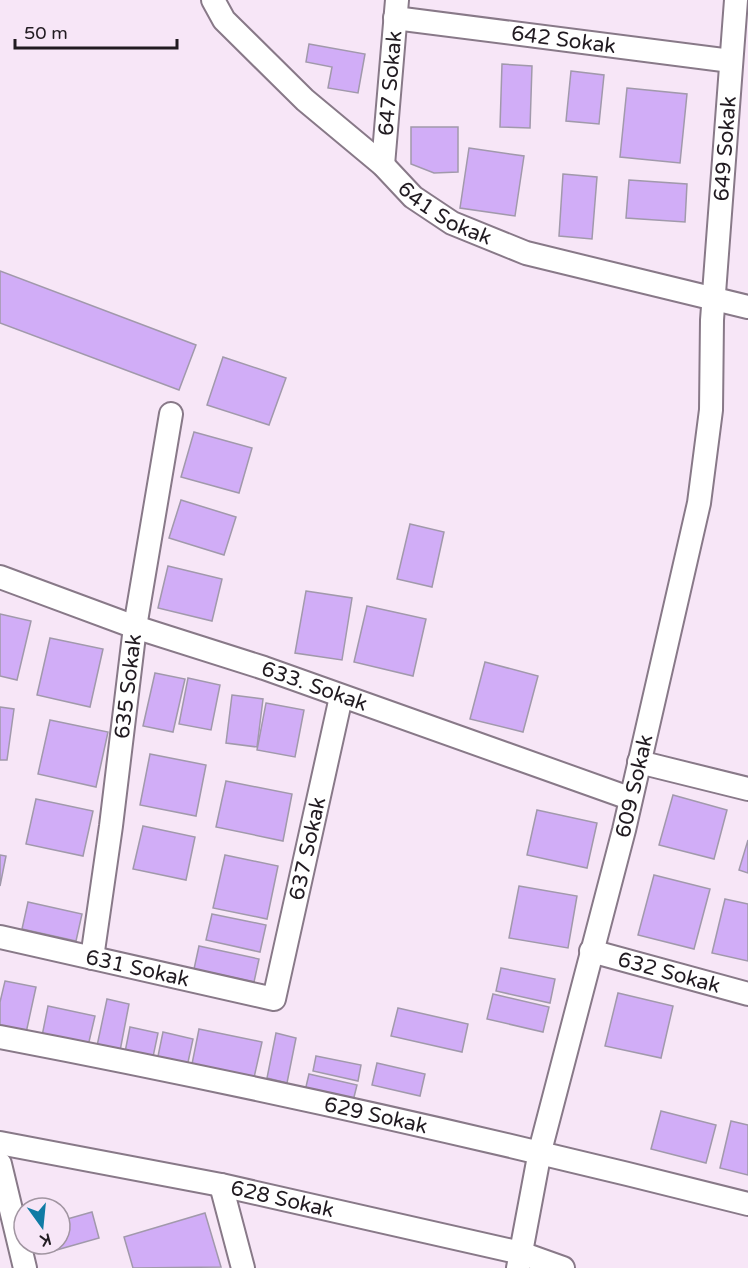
<svg xmlns="http://www.w3.org/2000/svg" width="748" height="1268" viewBox="0 0 748 1268" font-family="'Varela Round',sans-serif">
<style>
.building{fill:#d1adf7;stroke:#a199ab;stroke-width:1.5}
.lines{fill:none;stroke-linecap:round;stroke-linejoin:round}
.minor-casing{stroke:#887988;stroke-width:26}
.minor{stroke:#fff;stroke-width:22}
.labels{text-anchor:middle;stroke-width:4.5;stroke-linejoin:round;paint-order:stroke}
.street-label{font-size:21px;fill:#211b21;stroke:#f7e6f7}
</style>
<rect width="100%" height="100%" fill="#f7e6f7"/>
<g class="building">
<path d="M309 44 365 54 358 93 328 88 332 67 306 62Z"/>
<path d="M502 64 532 66 530 128 500 127Z"/>
<path d="M571 71 604 75 599 124 566 121Z"/>
<path d="M627 88 687 94 680 163 620 157Z"/>
<path d="M411 127H458V172L434 173 411 164Z"/>
<path d="M469 148 524 156 515 216 460 208Z"/>
<path d="M563 174 597 177 592 239 559 236Z"/>
<path d="M629 180 687 184 685 222 626 218Z"/>
<path d="M0 271 196 345 179 390 0 323Z"/>
<path d="M223 357 286 378 269 425 207 405Z"/>
<path d="M194 432 252 448 239 493 181 477Z"/>
<path d="M181 500 236 517 224 555 169 538Z"/>
<path d="M410 524 444 532 432 587 397 579Z"/>
<path d="M168 566 222 579 212 621 158 608Z"/>
<path d="M306 591 352 598 342 660 295 653Z"/>
<path d="M367 606 426 619 413 676 354 662Z"/>
<path d="M0 614 31 621 17 680 0 676Z"/>
<path d="M50 638 103 649 90 707 37 695Z"/>
<path d="M485 662 538 676 523 732 470 719Z"/>
<path d="M155 673 185 679 173 732 143 726Z"/>
<path d="M188 678 220 685 211 730 179 724Z"/>
<path d="M232 695 263 699 257 747 226 743Z"/>
<path d="M266 703 304 710 295 757 257 750Z"/>
<path d="M0 707 14 709 7 760H0Z"/>
<path d="M50 720 108 732 96 787 38 774Z"/>
<path d="M150 754 206 765 196 816 140 805Z"/>
<path d="M226 781 292 794 283 841 216 827Z"/>
<path d="M673 795 727 810 714 859 659 845Z"/>
<path d="M36 799 93 811 83 856 26 844Z"/>
<path d="M537 810 597 823 587 868 527 855Z"/>
<path d="M143 826 195 837 186 880 133 869Z"/>
<path d="M748 840V873L739 870Z"/>
<path d="M0 855 6 856 0 886Z"/>
<path d="M225 855 278 866 267 919 213 908Z"/>
<path d="M654 875 710 889 694 949 638 935Z"/>
<path d="M519 886 577 896 568 948 509 938Z"/>
<path d="M725 899 748 904V961L712 953Z"/>
<path d="M28 902 82 914 76 941 22 929Z"/>
<path d="M212 914 266 925 260 952 206 940Z"/>
<path d="M199 946 259 959 254 982 194 969Z"/>
<path d="M501 968 555 979 550 1003 496 991Z"/>
<path d="M5 981 36 987 26 1033 0 1027V1002Z"/>
<path d="M618 993 673 1006 661 1058 605 1046Z"/>
<path d="M493 994 549 1007 543 1032 487 1019Z"/>
<path d="M107 999 129 1004 120 1051 97 1046Z"/>
<path d="M48 1006 95 1016 88 1046 42 1036Z"/>
<path d="M398 1008 468 1024 462 1052 391 1036Z"/>
<path d="M130 1027 158 1033 153 1057 125 1052Z"/>
<path d="M199 1029 262 1042 253 1082 191 1069Z"/>
<path d="M163 1032 193 1039 187 1067 157 1061Z"/>
<path d="M276 1033 296 1038 287 1083 267 1078Z"/>
<path d="M316 1056 361 1065 358 1081 313 1071Z"/>
<path d="M377 1063 425 1074 420 1096 372 1085Z"/>
<path d="M309 1074 357 1085 353 1101 305 1091Z"/>
<path d="M661 1111 716 1125 706 1163 651 1149Z"/>
<path d="M731 1121 748 1125V1175L720 1168Z"/>
<path d="M92 1212 99 1238 46 1253 44 1244H60V1221Z"/>
<path d="M205 1213 221 1267 133 1268 124 1237Z"/>
</g>
<g class="lines">
<defs>
<g id="minor">
<path id="s1" d="M213 0 224 20 305 100 383 165 413 197 452 223 526 253 748 307"/>
<path id="s2" d="M395 18 731 61"/>
<path id="s3" d="M383 165 397 0"/>
<path id="s4" d="M0 577 135 627 264 668 629 798"/>
<path d="M639 762 748 789"/>
<path id="s5" d="M0 937 274 999 341 697"/>
<path id="s6" d="M591 951 748 994"/>
<path id="s7" d="M92 958 111 826 135 627 171 414"/>
<path id="s8" d="M0 1037C251 1085 500 1141 748 1204"/>
<path id="s9" d="M0 1143 221 1185 521 1253 563 1268"/>
<path d="M0 1164 25 1268"/>
<path d="M221 1185 243 1268"/>
<path id="s10" d="M518 1268 540 1151 624 830 699 503 711 410 712 320 736 0"/>
</g>
</defs>
<use href="#minor" class="minor-casing"/>
<use href="#minor" class="minor"/>
</g>
<g class="labels">
<g class="street-label">
<text dy="7" stroke="none"><textPath href="#s2" startOffset="170">642 Sokak</textPath></text>
<text dy="7" stroke="none"><textPath href="#s3" startOffset="82">647 Sokak</textPath></text>
<text dy="7" stroke="none"><textPath href="#s10" startOffset="1142">649 Sokak</textPath></text>
<text dy="7" stroke="none"><textPath href="#s1" startOffset="318">641 Sokak</textPath></text>
<text dy="7" stroke="none"><textPath href="#s7" startOffset="274">635 Sokak</textPath></text>
<text dy="7" stroke="none"><textPath href="#s4" startOffset="333">633. Sokak</textPath></text>
<text dy="7" stroke="none"><textPath href="#s10" startOffset="496">609 Sokak</textPath></text>
<text dy="7" stroke="none"><textPath href="#s5" startOffset="435">637 Sokak</textPath></text>
<text dy="7" stroke="none"><textPath href="#s5" startOffset="141">631 Sokak</textPath></text>
<text dy="7" stroke="none"><textPath href="#s6" startOffset="81">632 Sokak</textPath></text>
<text dy="7" stroke="none"><textPath href="#s8" startOffset="384">629 Sokak</textPath></text>
<text dy="7" stroke="none"><textPath href="#s9" startOffset="288">628 Sokak</textPath></text>
</g>
</g>
<g transform="translate(42 1226) rotate(165)"><circle r="28" fill="#f7e6f7" stroke="#a195a1" stroke-width="1.5"/>
<path d="M0-4.5L10 22L0 15L-10 22Z" fill="#107ba5"/>
<text y="-9" font-size="16" font-weight="bold" text-anchor="middle" fill="#211b21">K</text>
</g>
<path d="M15 39v9h162v-9" fill="none" stroke="#211b21" stroke-width="3"/>
<text x="24" y="39" font-size="18" fill="#211b21" stroke="#f7e6f7" stroke-width="4.5" paint-order="stroke">50 m</text>
</svg>
